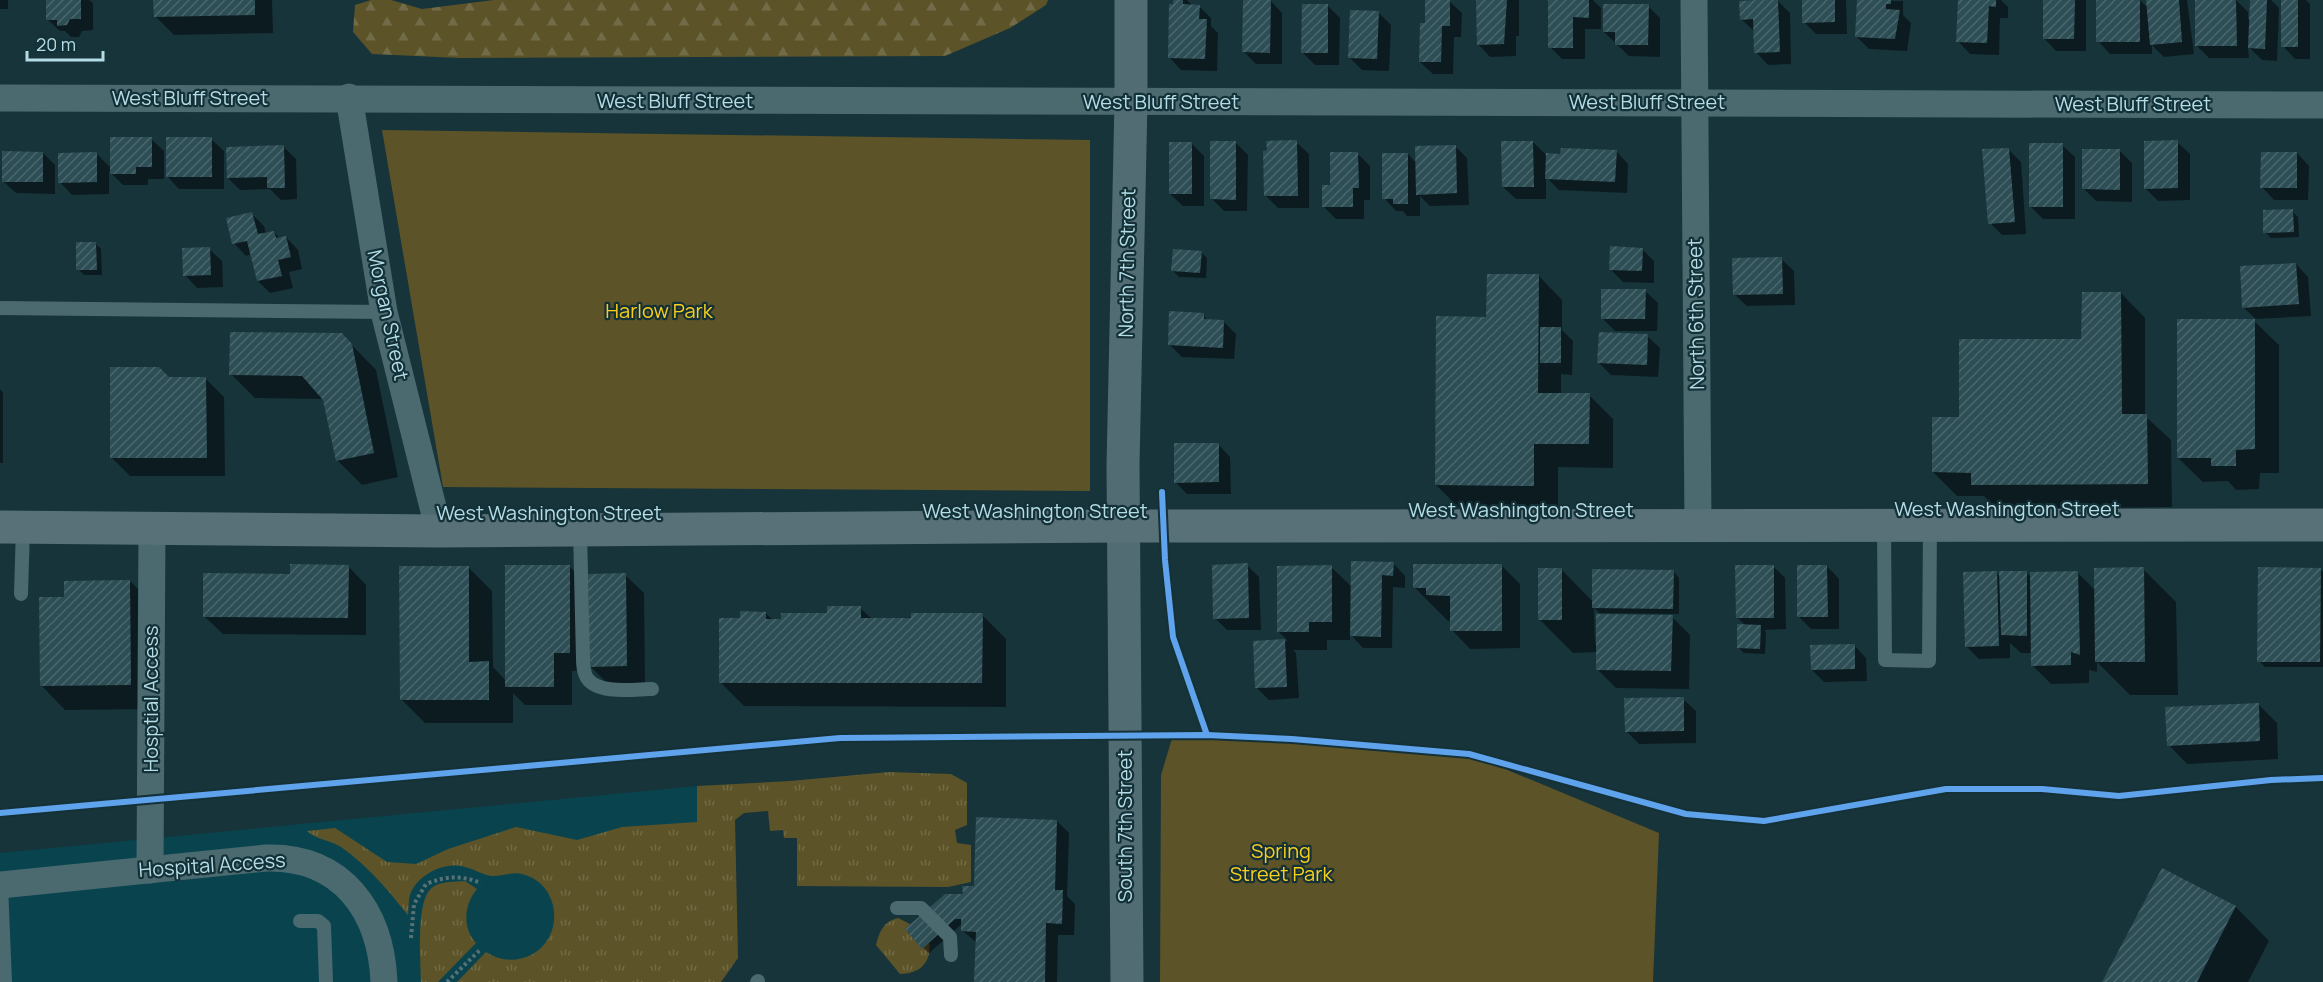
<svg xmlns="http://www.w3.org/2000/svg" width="2323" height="982" viewBox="0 0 2323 982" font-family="Manrope,sans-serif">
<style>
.built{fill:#09444e}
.grass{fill:url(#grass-tufts)}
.forest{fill:url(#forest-firs)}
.green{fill:#5c5328}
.shadow{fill:#0007}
.building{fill:url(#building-hatch)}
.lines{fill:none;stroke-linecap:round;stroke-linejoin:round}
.path{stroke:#577176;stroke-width:4;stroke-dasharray:3 3;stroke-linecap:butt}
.lane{stroke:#4a6a70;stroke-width:14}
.street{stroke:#4a6a70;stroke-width:27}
.secondary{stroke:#526c74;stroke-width:33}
.primary{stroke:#587078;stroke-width:33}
.cycleway-casing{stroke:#153138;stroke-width:10}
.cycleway{stroke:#60a3ed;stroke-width:6}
.labels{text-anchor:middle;stroke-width:4.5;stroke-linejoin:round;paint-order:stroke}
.street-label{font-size:20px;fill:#b3dce6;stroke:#153138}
.park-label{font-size:20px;fill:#f9cf1d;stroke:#153138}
</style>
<defs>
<pattern id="grass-tufts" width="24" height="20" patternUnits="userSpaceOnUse" patternTransform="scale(1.5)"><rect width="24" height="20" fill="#5c5328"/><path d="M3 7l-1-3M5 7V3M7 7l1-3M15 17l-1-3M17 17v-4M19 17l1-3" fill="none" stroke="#716b47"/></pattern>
<pattern id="forest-firs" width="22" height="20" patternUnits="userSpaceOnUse" patternTransform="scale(1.5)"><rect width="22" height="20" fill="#5c5328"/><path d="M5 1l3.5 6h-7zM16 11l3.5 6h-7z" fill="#716b47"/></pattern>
<pattern id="building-hatch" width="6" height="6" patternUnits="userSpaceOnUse" patternTransform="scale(1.5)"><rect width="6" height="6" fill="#2d4e55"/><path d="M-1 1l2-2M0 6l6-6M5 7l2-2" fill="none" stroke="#49676d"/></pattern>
</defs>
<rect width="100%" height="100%" fill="#17343a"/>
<path class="built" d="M697 786 699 982H0V853Z"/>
<g class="grass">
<path d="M889 772 951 774 967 783V825L955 830 957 843 971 845V882L948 887 797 886V838H784L783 830 770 831 768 811 744 813 735 820 738 958 721 982H457L486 952C501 962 518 962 533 954 564 936 560 888 528 876 514 870 505 876 492 876 483 875 474 869 465 867 446 861 420 873 411 892 408 898 409 908 408 915 386 888 369 867 341 847 330 840 317 840 307 831L335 828 387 862 416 864 448 849 516 827 577 840 622 827 697 822V786L790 781Z"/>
<path d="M465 881 477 889C464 904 462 928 476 943L438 982H421C421 961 415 898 433 887 441 881 455 882 465 881Z"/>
<path d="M898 918 910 924 906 929 929 942C932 962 920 974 900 974L876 945C880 931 883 922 898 918Z"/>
</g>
<path class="forest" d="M371 0H391L422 9 494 0H1048L1046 5 1010 28 945 56 460 58 372 54 353 32 355 5Z"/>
<g class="green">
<path d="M382 130 1090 140V491L443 487Z"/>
<path d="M1173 735 1469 754 1659 833 1653 982H1160L1161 775Z"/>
</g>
<g class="shadow">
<rect x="0" y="0" width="8" height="9"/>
<path d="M47 0H89L93 3V30L82 31 79 37H71L65 31H60L47 19Z"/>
<path d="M155 0H272L273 33 174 35 155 16Z"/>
<path d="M1175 0H1187L1193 6H1199L1211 18V26L1218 33 1217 71 1181 70 1169 57Z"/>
<path d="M1244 0H1270L1282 13V64H1256L1243 51Z"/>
<path d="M1477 0H1519V36H1516V56L1490 57 1478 44Z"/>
<path d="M1550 0H1593L1601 8V29H1585V59H1562L1550 47Z"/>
<path d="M1803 0H1846L1847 34H1816L1804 22Z"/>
<path d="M1858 0 1903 1V15L1911 23 1907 51 1869 49 1857 37Z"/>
<path d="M1959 0H2001L2008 7V18H2000L1999 55 1970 54 1958 41Z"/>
<path d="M2045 0H2086V51H2056L2044 38Z"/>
<path d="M2098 0H2140L2149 9 2148 0H2187L2194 54 2164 57 2152 45V54H2110L2098 41Z"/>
<path d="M2196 0H2236L2248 12V19H2251L2252 0H2271L2279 8 2277 61 2262 60 2248 46 2249 58H2209L2197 46Z"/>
<path d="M2283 0H2306L2310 4V59H2295L2283 46Z"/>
<path d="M1449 1 1462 13 1461 37H1454L1453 74H1433L1420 62 1427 25Z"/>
<path d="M1778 1 1790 13 1791 64 1768 65 1756 52 1754 31 1741 19Z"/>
<path d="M1328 6 1340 18 1339 65H1315L1302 52Z"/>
<path d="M1648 6 1660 18V57L1629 56 1604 32Z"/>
<path d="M1378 12 1391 25 1389 71 1362 70 1349 57Z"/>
<path d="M151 139 164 151V179H148V185H123L109 171V194L72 195 60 182 97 154 111 168Z"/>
<path d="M211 139 224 151V189H179L167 176Z"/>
<path d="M1296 142 1309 154V208H1278L1265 195Z"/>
<path d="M1533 142 1548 157 1616 151 1628 164 1627 193 1559 190 1546 177V199H1516L1503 187Z"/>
<path d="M2177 142 2190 154V200L2158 201 2145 188Z"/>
<path d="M1191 143 1204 156V206H1183L1170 194Z"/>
<path d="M1236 143 1248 155 1247 211H1224L1211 198Z"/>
<path d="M2062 145 2075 157V219H2043L2030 206Z"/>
<path d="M1455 146 1467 158 1469 205 1430 206 1420 196V216H1407L1403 211H1396L1384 198 1408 154 1417 164Z"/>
<path d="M284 147 296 159 297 199 281 200 270 189 240 190 228 178Z"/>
<path d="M2008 149 2021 162 2026 234 2002 235 1990 223Z"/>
<path d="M2120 151 2132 163V202L2096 201 2084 189Z"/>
<path d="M43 153 55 165V194L16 193 3 181Z"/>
<path d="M2297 153 2309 166 2308 200H2274L2262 187Z"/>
<path d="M1358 154 1370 166V200H1364V219H1336L1324 207 1331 187Z"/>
<path d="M2292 211 2298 217 2299 237 2271 238 2265 232Z"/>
<path d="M252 214 264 226 266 234 274 232 280 239 286 237 298 250 302 269 289 272 293 288 270 293 258 281 252 254 246 256 234 243Z"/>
<path d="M96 244 101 249 102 275H84L78 269Z"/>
<path d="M209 249 222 261 223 287 197 288 185 275Z"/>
<path d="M1642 249 1654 261V283L1623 282 1611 270Z"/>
<path d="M1201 252 1207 258 1206 278 1179 277 1173 271Z"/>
<path d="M1781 259 1794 271 1795 305 1747 306 1734 294Z"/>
<path d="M2296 264 2308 277 2311 316 2256 319 2243 307Z"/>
<path d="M1538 275 1562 300V330L1573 341 1572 375 1561 374V395H1589L1613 419V468L1558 467V510L1460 509 1436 485Z"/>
<path d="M1645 291 1658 303 1657 331H1615L1602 318Z"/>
<path d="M2121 293 2145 318V416L2171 440 2172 507 1997 509 1984 496H1957L1933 472 1960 418 2083 341Z"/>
<path d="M1203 315 1209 321 1224 322 1236 334 1234 359 1182 357 1169 344Z"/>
<path d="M2254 321 2279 345V473H2260L2259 489 2236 490 2228 481 2203 482 2178 458Z"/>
<path d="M342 335 376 370 398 477 362 485 338 461 325 399 255 398 231 374Z"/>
<path d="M1647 336 1660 348 1658 377 1611 375 1599 363Z"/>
<path d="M169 379H206L224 397 225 476H130L111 457Z"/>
<path d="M0 389 3 393V463H0Z"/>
<path d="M1218 444 1230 457 1231 494H1187L1175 482Z"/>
<path d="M1393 563 1405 576V588L1393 587 1392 648H1363L1350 634V640H1327V650H1293L1296 653 1299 698 1269 700 1256 687 1254 642 1288 641 1279 632 1331 567 1352 587Z"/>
<path d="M1247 565 1259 577 1261 630H1227L1215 618Z"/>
<path d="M1501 565 1520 584V648L1470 649 1452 630V621H1448L1414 587Z"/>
<path d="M348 566 366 585V635L223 634 204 616 292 575Z"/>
<path d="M569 566 590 587 625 575 644 593 645 684 609 685 588 664V670L572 671V705H525L513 693V723H425L401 699 468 567 492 591 493 667 506 681Z"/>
<path d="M1773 566 1785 578 1786 629 1764 630 1766 632 1765 654 1744 653 1738 647 1746 626 1737 617Z"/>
<path d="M1827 566 1839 579V629H1811L1799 617Z"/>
<path d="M1561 569 1593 602 1674 572 1679 578V614L1599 613 1594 608 1595 643 1672 617 1690 635 1689 689 1616 688 1597 669V652L1573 653 1539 619Z"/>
<path d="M2143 569 2176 602 2178 695H2130L2097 662V672L2089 670V683L2051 684 2032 665V653H2021L2010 643V658L1979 659 1966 646 1996 573 2001 577 2027 573 2032 578 2078 573 2096 591Z"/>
<path d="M2320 569 2323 572V667H2265L2259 661Z"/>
<path d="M130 581 154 605V709L65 710 41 685 65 599Z"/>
<path d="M860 608 872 619 982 615 1006 639V707L744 706 720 682 741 619 765 613 773 620 829 615Z"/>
<path d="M1854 645 1866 658 1867 681 1824 682 1812 670Z"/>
<path d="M1683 699 1696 711V743L1639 744 1626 731Z"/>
<path d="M2258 704 2277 723 2278 759 2187 764 2169 745Z"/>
<path d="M1057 821 1069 833 1067 896 1075 904 1074 935H1058L1057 982H976L977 943 963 931V923L929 953 923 948 963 896Z"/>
<path d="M2162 870 2236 907 2269 941 2248 982H2104Z"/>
</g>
<g class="building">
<path d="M46 0H81V19H70L67 25 57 26V20H46Z"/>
<path d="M153 0H255V15L154 17Z"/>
<path d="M1173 0H1183V4L1200 5 1199 19H1207L1205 59 1168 58 1169 4H1173Z"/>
<path d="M1243 0H1271L1270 53 1242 52Z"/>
<path d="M1425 0H1450V26H1442L1441 62H1419L1420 23H1425Z"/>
<path d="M1476 0H1507L1504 44 1477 45Z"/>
<path d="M1548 0H1589V18L1573 17V48H1548Z"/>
<path d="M1757 0H1778L1780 52 1754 53 1753 19 1740 20 1739 1Z"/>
<path d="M1802 0H1835V22L1802 23Z"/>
<path d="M1857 0H1891V4H1886V9L1900 10 1895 39 1855 37Z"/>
<path d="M1958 0H1996V7L1989 6 1987 43 1956 42Z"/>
<path d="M2043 0H2075L2074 39H2043Z"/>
<rect x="2096" y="0" width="44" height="42"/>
<path d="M2146 0H2179L2182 42 2150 45Z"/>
<path d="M2195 0H2236L2237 46H2195Z"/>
<path d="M2250 0H2267L2265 49 2248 48Z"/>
<rect x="2281" y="0" width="17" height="47"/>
<path d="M1302 4H1328V53H1301Z"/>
<path d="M1603 4H1649L1648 45H1615V32H1603Z"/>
<path d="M1350 10 1379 11 1377 59 1348 58Z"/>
<path d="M110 137H152V167H136V174H110Z"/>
<rect x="166" y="137" width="46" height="40"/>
<path d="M1297 140 1298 196H1264L1263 151 1267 150 1266 141Z"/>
<path d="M2178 140V188L2144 189V141Z"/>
<path d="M1210 141H1236V200L1210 199Z"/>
<path d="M1501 141H1533L1534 187H1502Z"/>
<rect x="1169" y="142" width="23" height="52"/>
<rect x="2029" y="143" width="34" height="64"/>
<path d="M284 145 285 188H267V177L227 178 226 147Z"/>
<path d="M1456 145 1457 193 1416 195 1415 146Z"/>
<path d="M1561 148 1617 150 1615 182 1545 179 1546 153 1560 154Z"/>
<path d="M2009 148 2015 222 1988 224 1982 149Z"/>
<path d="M2082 149H2120V190L2082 189Z"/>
<path d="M2 151 43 152V182H2Z"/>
<path d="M97 152V182L58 183V153Z"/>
<path d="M1330 152H1358L1359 188H1353V207H1322V185H1330Z"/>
<path d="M2261 152H2297V188H2260Z"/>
<path d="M1382 153H1408V204H1393V199H1382Z"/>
<path d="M2293 209 2294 232 2263 233V210Z"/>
<path d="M252 212 258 234 274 231 276 238 286 236 291 257 278 260 282 276 257 281 247 241 232 244 226 218Z"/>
<path d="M76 242H96L97 270H76Z"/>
<path d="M1610 246 1643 248 1642 271 1609 270Z"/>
<path d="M210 247 211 275 183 276 182 248Z"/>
<path d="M1173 249 1202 251 1200 273 1171 271Z"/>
<path d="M1782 257 1783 294 1733 295 1732 258Z"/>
<path d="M2296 263 2299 304 2242 308 2240 266Z"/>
<path d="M1487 274H1539L1538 393H1590L1589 444H1534V486L1435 485 1436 316 1486 317Z"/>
<path d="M1601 289H1646L1645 319H1601Z"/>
<path d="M2082 292H2121L2122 414H2147L2148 484 1971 485V473L1932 472V417H1959V339H2081Z"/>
<path d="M1169 311 1204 313V319L1224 320 1223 348 1168 345Z"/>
<path d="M2177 319H2255V449L2236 450V466H2211V458H2177Z"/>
<rect x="1540" y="327" width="21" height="36"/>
<path d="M230 332 342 333 352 344 374 453 336 461 323 400 302 376 229 375Z"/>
<path d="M1599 332 1648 334 1647 365 1597 363Z"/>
<path d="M110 367H159L169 377H206L207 458H110Z"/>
<path d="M1174 443H1219V482L1174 483Z"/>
<path d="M1351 561 1394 562 1393 576 1382 575 1381 637 1350 636Z"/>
<path d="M1248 563 1249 618 1213 619 1212 565Z"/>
<path d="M290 564 349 565 348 618 203 617V573L290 574Z"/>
<path d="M1413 564H1502V631H1450V596L1426 595V588H1413Z"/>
<path d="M505 565H570V653H554V687H505Z"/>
<path d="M1332 565V622H1309V632H1277V566Z"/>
<path d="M1735 565H1774V618H1736Z"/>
<path d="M1797 565H1827L1828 617H1797Z"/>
<path d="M399 566H469V662L489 661V700H400Z"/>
<path d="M2144 567 2145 662H2095L2094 568Z"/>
<path d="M2258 567 2321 568 2320 662H2257Z"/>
<rect x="1538" y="568" width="24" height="52"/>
<path d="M1592 569 1674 570 1673 609 1592 608Z"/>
<path d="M1997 571 1999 646 1965 647 1963 572Z"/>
<path d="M1999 571H2027V636L2001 635Z"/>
<path d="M2078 571 2080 655 2071 652V665L2031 666 2030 572Z"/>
<path d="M626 573 627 666 589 667 588 574Z"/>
<path d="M130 580 131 685 40 686 39 597H64V581Z"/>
<path d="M827 606H861V618H911V613H983L982 683H719V618H740V611L766 612V619H781V613H827Z"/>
<path d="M1596 614 1673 615 1671 671 1596 670Z"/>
<path d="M1737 624 1761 625 1760 649 1737 648Z"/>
<path d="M1285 639 1287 687 1255 688 1253 641Z"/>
<path d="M1855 644V669L1811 670 1810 645Z"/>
<path d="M1684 697V731L1625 732 1624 698Z"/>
<path d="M2259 703 2260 741 2167 746 2165 707Z"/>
<path d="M976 817 1057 820 1055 890H1063L1062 924 1046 923 1045 982H974L976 932 961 931V919H955L922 949 905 929 945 894H963L962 886H974Z"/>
<path d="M2162 868 2236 906 2197 982H2102Z"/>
</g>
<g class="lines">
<g class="path">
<path d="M411 938 414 904 426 884C446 876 461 875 481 883"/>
<path d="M447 982 481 949"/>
</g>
<g class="lane">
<path d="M0 308 384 312"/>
<path d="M1884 526 1885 660 1929 661 1930 525"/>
<path d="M580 530 583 659C583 665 584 673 587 678 598 695 635 689 652 689"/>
<path d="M21 594 23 527"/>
<path d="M1 885 5 982"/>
<path d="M897 908H921L950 937 951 955"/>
<path d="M300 921H318L324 926 326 982"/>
<path d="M757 982 758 981"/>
</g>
<g class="street">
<path d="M1694 0 1698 526"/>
<path d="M349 97 384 312 439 531"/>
<path d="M0 98 2323 105"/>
<path d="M150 870 152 528"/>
<path d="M0 885 266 858C342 856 381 911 384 982"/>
</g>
<path class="secondary" d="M1127 982 1123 465 1131 102V0"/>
<path class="primary" d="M0 527 439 531 1123 526 2323 525"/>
<defs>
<g id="cycleway">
<path d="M1162 492 1165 560 1173 637 1207 735"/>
<path d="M0 813 840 738 1207 735 1292 739 1469 754 1686 814 1764 821 1946 789H2042L2119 796 2271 780 2323 778"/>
</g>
</defs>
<use href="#cycleway" class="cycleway-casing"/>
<use href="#cycleway" class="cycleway"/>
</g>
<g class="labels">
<g class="street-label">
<text x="190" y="105">West Bluff Street</text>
<text x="675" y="108">West Bluff Street</text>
<text x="1161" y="109">West Bluff Street</text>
<text x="1647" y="109">West Bluff Street</text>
<text x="2133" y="111">West Bluff Street</text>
<text transform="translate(1127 263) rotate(-89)" y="7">North 7th Street</text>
<text transform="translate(1696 314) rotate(-91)" y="7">North 6th Street</text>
<text transform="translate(388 315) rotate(78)" y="7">Morgan Street</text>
<text x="2007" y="516">West Washington Street</text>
<text x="1521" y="517">West Washington Street</text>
<text x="1035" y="518">West Washington Street</text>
<text x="549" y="520">West Washington Street</text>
<text transform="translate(151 699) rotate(-90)" y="7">Hosptial Access</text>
<text transform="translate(1125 826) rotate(-90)" y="7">South 7th Street</text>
<text transform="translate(212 865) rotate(-4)" y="7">Hospital Access</text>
</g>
<g class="park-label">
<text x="659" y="318">Harlow Park</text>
<text x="1281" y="858">Spring<tspan x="1281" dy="23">Street Park</tspan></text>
</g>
</g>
<path d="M27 51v9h76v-9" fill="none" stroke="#b3dce6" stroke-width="3"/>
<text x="36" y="51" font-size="18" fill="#b3dce6" stroke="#153138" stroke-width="4.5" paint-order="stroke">20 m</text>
</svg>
